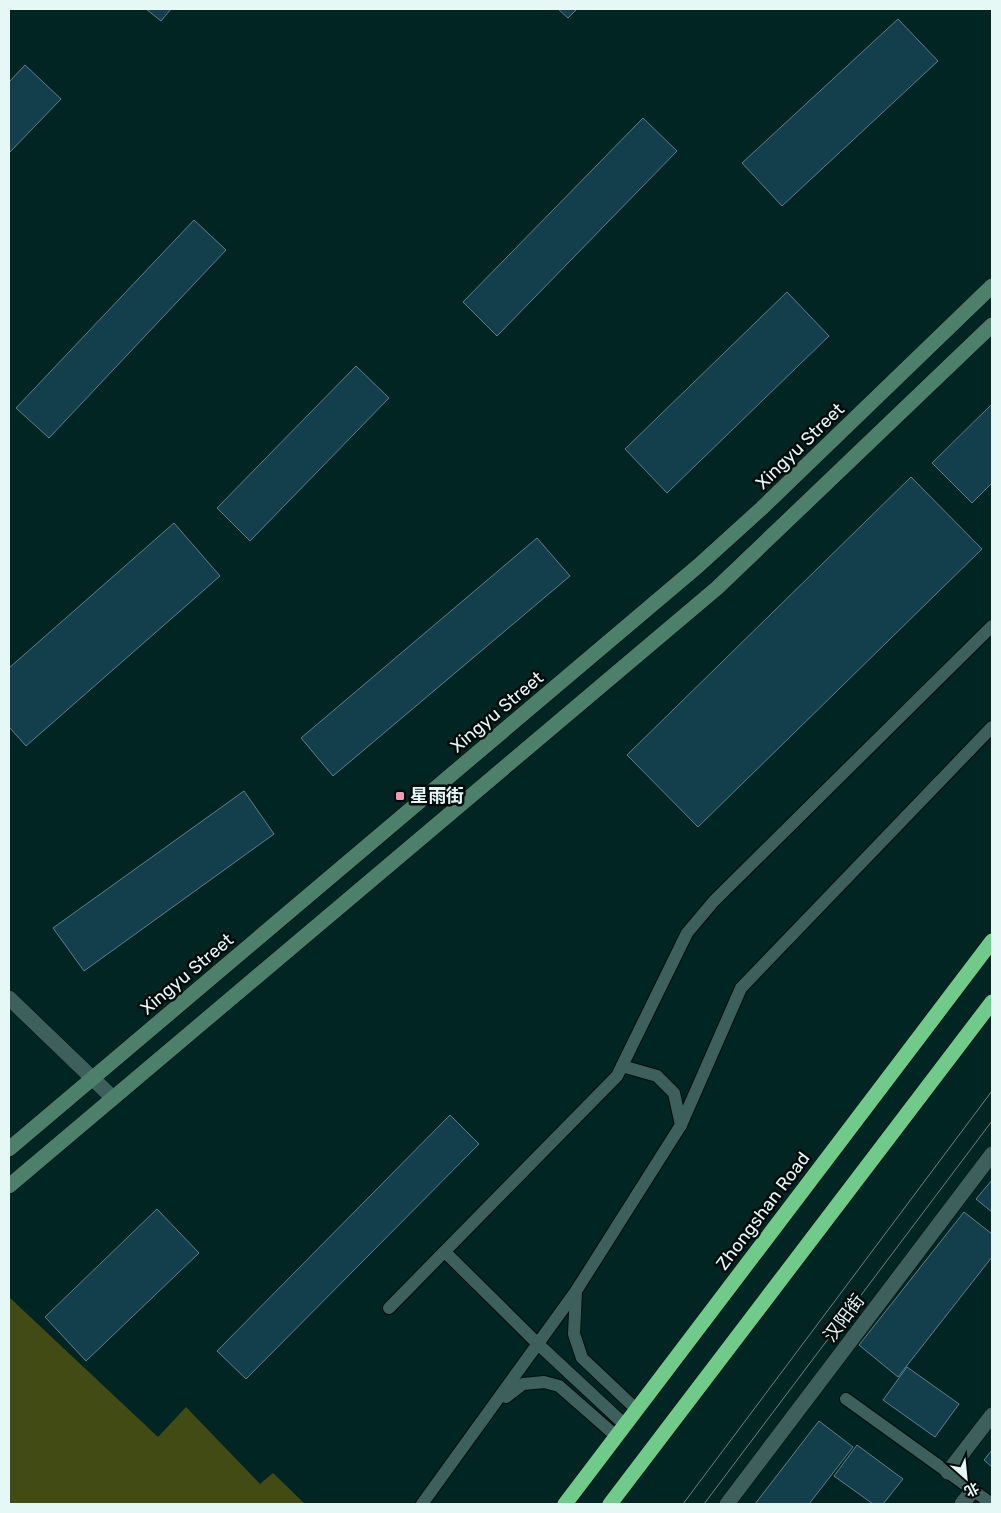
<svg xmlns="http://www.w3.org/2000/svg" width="1001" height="1513" viewBox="0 0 1001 1513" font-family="Rubik,'Noto Sans SC',sans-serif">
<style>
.green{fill:#434b15}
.building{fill:#133f4c;stroke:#5f808b}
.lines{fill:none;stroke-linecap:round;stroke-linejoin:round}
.lane-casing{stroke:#000d0b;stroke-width:14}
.street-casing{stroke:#000d0b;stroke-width:16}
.secondary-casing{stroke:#000d0b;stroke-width:16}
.highway-casing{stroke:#000d0b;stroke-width:16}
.lane{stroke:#3e605c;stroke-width:12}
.street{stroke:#3e605c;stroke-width:15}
.secondary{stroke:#4d806a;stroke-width:15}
.highway{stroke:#70cb8b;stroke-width:15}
.tram{stroke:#688582;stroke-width:1}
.poi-dot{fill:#f09ab7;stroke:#010b0a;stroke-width:2}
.labels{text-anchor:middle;stroke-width:5;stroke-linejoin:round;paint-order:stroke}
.street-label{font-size:18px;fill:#e5f8f5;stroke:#010b0a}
.poi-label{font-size:18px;font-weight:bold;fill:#e5f8f5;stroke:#010b0a;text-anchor:start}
</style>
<rect width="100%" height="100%" fill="#012522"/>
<path class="green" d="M9 1297 158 1437 186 1407 260 1484 273 1473 305 1504H9Z"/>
<g class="building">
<path d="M146 9H171L161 21Z"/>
<path d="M558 9H577L568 18Z"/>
<path d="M898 19 938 61 782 206 742 163Z"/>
<path d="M25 65 61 99 9 153V82Z"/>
<path d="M643 118 677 151 497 336 463 302Z"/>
<path d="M194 220 226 250 49 438 16 408Z"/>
<path d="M787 292 829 336 667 493 625 449Z"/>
<path d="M356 366 389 398 250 541 217 508Z"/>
<path d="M992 404V483L972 503 932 463Z"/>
<path d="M911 477 982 549 698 827 627 755Z"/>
<path d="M174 523 220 576 26 746 9 727V668Z"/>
<path d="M537 538 570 576 333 776 301 738Z"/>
<path d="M244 791 274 834 84 971 53 928Z"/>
<path d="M450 1115 479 1144 246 1379 217 1351Z"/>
<path d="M992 1180V1212L976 1199Z"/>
<path d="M157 1209 199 1253 86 1361 45 1317Z"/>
<path d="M964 1212 992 1234V1257L898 1377 859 1345Z"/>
<path d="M907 1367 959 1404 935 1437 883 1400Z"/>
<path d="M819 1421 853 1447 809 1504H755Z"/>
<path d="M857 1445 903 1479 883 1504H873L834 1476Z"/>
<path d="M992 1450V1467L984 1460Z"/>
</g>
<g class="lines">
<defs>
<g id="lane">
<path d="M622 1066 657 1076 674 1093 681 1125"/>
<path d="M445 1252 538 1344 625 1425"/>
<path d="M576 1291 574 1334 582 1358 636 1409"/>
<path d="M389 1308 617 1076 687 933 714 901 992 626"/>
<path d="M506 1397 523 1384 544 1382 559 1386 616 1436"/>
<path d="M846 1399 992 1504"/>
<path d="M422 1504 576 1291 681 1125 741 988 992 727"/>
</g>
<g id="street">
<path d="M9 998 113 1098"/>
<path d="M948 1472 992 1415"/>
<path d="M727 1504 992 1154"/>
<path d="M962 1504 973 1490"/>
</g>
<g id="secondary">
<path d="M9 1149 698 566 762 508 992 286"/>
<path d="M9 1186 717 588 992 325"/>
</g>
<g id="highway">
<path d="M565 1504 992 941"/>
<path d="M610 1504 992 1002"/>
</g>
</defs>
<use href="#lane" class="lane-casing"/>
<use href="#street" class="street-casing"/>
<use href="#secondary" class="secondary-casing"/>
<use href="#highway" class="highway-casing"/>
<use href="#lane" class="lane"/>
<use href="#street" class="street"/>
<use href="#secondary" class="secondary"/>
<use href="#highway" class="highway"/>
<g class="tram">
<path d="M683 1504 992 1091"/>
<path d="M704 1504 992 1121"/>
</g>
</g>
<rect class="poi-dot" x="395" y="791" width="10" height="10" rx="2.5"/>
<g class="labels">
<g class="street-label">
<text transform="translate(800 446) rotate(-44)" y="6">Xingyu Street</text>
<text transform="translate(497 712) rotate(-40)" y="6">Xingyu Street</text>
<text transform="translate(187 974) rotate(-40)" y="6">Xingyu Street</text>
<text transform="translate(763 1211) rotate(-53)" y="6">Zhongshan Road</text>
<text transform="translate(844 1318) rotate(-53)" y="6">汉阳街</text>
</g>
<g class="poi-label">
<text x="410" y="802">星雨街</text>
</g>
</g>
<rect width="1001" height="1513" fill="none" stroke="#e5f8f5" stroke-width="20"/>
<g transform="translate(966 1478) rotate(153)" stroke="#010b0a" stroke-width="4" paint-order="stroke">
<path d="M0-4L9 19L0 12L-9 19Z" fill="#e5f8f5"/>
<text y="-8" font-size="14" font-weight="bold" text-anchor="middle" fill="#e5f8f5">北</text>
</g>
</svg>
